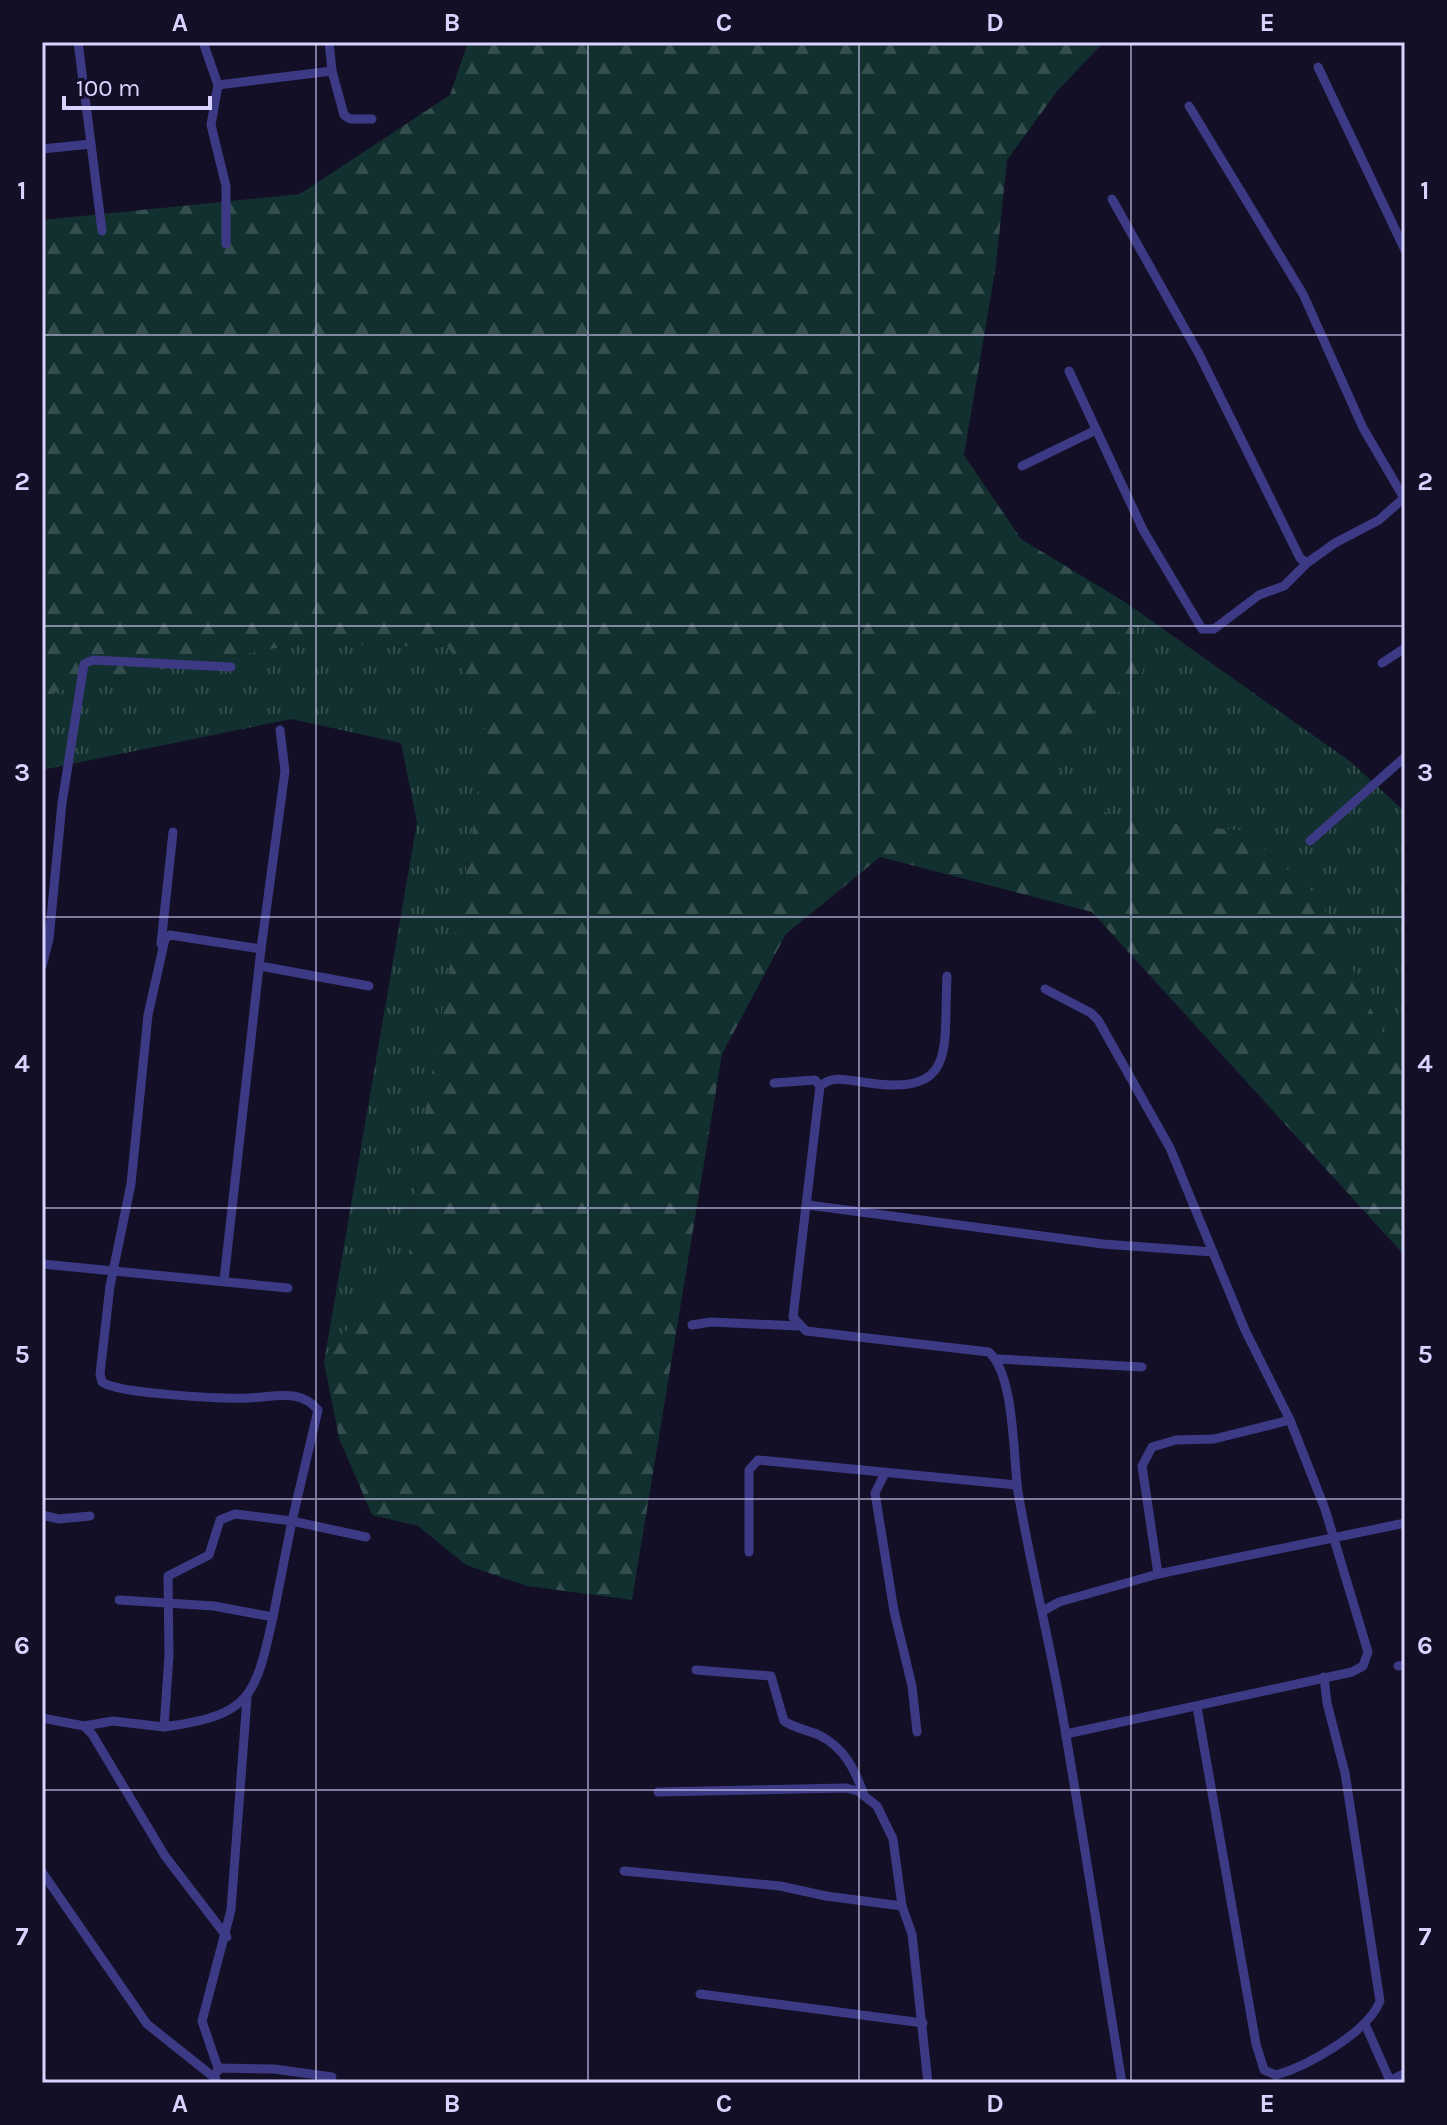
<svg xmlns="http://www.w3.org/2000/svg" width="1447" height="2125" viewBox="0 0 1447 2125" font-family="Karla,sans-serif">
<style>
.grass{fill:url(#grass-tufts)}
.forest{fill:url(#forest-firs)}
.lines{fill:none;stroke-linecap:round;stroke-linejoin:round}
.street{stroke:#3d3a85;stroke-width:9}
.grid{fill:none;stroke:#d9d4ff;stroke-width:2;stroke-opacity:0.55}
.neatline{fill:none;stroke:#d9d4ff;stroke-width:3}
.grid-label{font-size:26px;text-anchor:middle;font-weight:bold;fill:#d9d4ff}
</style>
<defs>
<pattern id="grass-tufts" width="24" height="20" patternUnits="userSpaceOnUse" patternTransform="scale(2)"><rect width="24" height="20" fill="#12302f"/><path d="M3 7l-1-3M5 7V3M7 7l1-3M15 17l-1-3M17 17v-4M19 17l1-3" fill="none" stroke="#344d4e"/></pattern>
<pattern id="forest-firs" width="22" height="20" patternUnits="userSpaceOnUse" patternTransform="scale(2)"><rect width="22" height="20" fill="#12302f"/><path d="M5 1l3.5 6h-7zM16 11l3.5 6h-7z" fill="#344d4e"/></pattern>
</defs>
<rect width="100%" height="100%" fill="#130f26"/>
<g class="grass">
<path d="M1125 602 1351 762 1405 812V1048L1382 1032 1319 898 1243 831 1120 818 1078 802 1047 750 1143 671Z"/>
<path d="M303 643 449 647 487 709 473 828 419 1149 408 1264 366 1303 324 1362 417 822 401 743 291 719 42 770V697L74 686Z"/>
</g>
<path class="forest" d="M468 42H1104L1058 90 1007 160 996 265 964 455 1021 539 1125 602 1143 671 1048 750 1078 802 1120 818 1243 831 1319 898 1382 1032 1405 1048V1256L1092 912 880 857 786 934 722 1054 632 1600 527 1586 466 1565 418 1526 372 1515 339 1438 324 1362 366 1303 408 1264 419 1149 473 828 487 709 448 647 303 643 74 686 42 697V220L300 194 450 95Z"/>
<g class="lines">
<g class="street">
<path d="M203 42 218 85 211 125 226 186V244"/>
<path d="M329 42 332 71 344 115 350 119H372"/>
<path d="M1318 67 1405 250"/>
<path d="M218 85 332 71"/>
<path d="M1189 106 1303 294 1363 428 1404 498"/>
<path d="M91 144 102 231"/>
<path d="M42 149 91 144 78 42"/>
<path d="M1112 199 1199 354 1300 558 1307 563"/>
<path d="M1069 371 1143 530 1202 629H1214L1259 595 1284 586 1307 563 1335 543 1379 520 1405 497"/>
<path d="M1022 466 1096 430"/>
<path d="M1382 663 1405 648"/>
<path d="M1310 841 1405 757"/>
<path d="M161 944 173 832"/>
<path d="M42 966 49 939 62 803 84 664 93 660 231 667"/>
<path d="M260 966 369 986"/>
<path d="M1045 989 1091 1013 1098 1020 1170 1148 1245 1330 1290 1420 1325 1509 1368 1652 1363 1666 1352 1672 1066 1734"/>
<path d="M774 1083 815 1080 820 1086 793 1317 806 1331 989 1352C1015 1376 1013 1457 1018 1492 1032 1574 1053 1654 1066 1736 1086 1852 1103 1967 1122 2083"/>
<path d="M820 1086C834 1075 846 1080 862 1082 959 1098 943 1050 947 976"/>
<path d="M808 1205 1103 1244 1213 1252"/>
<path d="M42 1264 288 1288"/>
<path d="M224 1280 261 949 285 771 280 730"/>
<path d="M692 1325 711 1322 798 1326"/>
<path d="M998 1359 1142 1367"/>
<path d="M885 1473 875 1493 894 1611 912 1686 917 1732"/>
<path d="M42 1515 59 1519 90 1516"/>
<path d="M749 1552V1470L758 1460 1017 1485"/>
<path d="M1158 1574 1142 1466 1152 1447 1176 1440 1214 1439 1290 1420"/>
<path d="M119 1600 214 1606 273 1617C255 1699 250 1715 164 1727"/>
<path d="M1043 1611 1059 1602 1158 1574 1405 1523"/>
<path d="M273 1617 292 1521 366 1537"/>
<path d="M1398 1666 1405 1665"/>
<path d="M696 1670 771 1676 784 1721C794 1728 808 1730 819 1735 845 1748 855 1770 864 1795"/>
<path d="M1197 1707 1256 2044 1264 2070 1276 2075C1308 2066 1368 2032 1380 2001L1345 1773 1327 1703 1324 1677"/>
<path d="M42 1718 84 1726 113 1721 164 1727 169 1656 168 1576 209 1555 220 1520 235 1514 292 1521 318 1410C300 1388 274 1397 249 1398 224 1399 119 1394 102 1382L100 1374 110 1286 131 1184 148 1015 165 939 170 935 261 949"/>
<path d="M84 1726 92 1734 165 1856 227 1937"/>
<path d="M658 1792 846 1788 858 1791 877 1806 893 1839 902 1906 912 1934 928 2083"/>
<path d="M624 1871 780 1886 826 1896 902 1906"/>
<path d="M42 1872 147 2024 216 2079"/>
<path d="M700 1994 923 2023"/>
<path d="M1365 2024 1391 2083"/>
<path d="M218 2068 202 2021 231 1910 247 1698"/>
<path d="M217 2072 218 2068 274 2069 332 2077"/>
<path d="M42 2080 44 2083"/>
<path d="M1390 2081 1405 2073"/>
</g>
</g>
<path class="grid" d="M316 42V2083M588 42V2083M859 42V2083M1131 42V2083M42 335H1405M42 626H1405M42 917H1405M42 1208H1405M42 1499H1405M42 1790H1405"/>
<rect width="1447" height="2125" fill="none" stroke="#130f26" stroke-width="88"/>
<path d="M64 96v12h146v-12" fill="none" stroke="#d9d4ff" stroke-width="4"/>
<text x="76" y="96" font-size="24" fill="#d9d4ff" stroke="#130f26" stroke-width="6" paint-order="stroke">100 m</text>
<rect x="44" y="44" width="1359" height="2037" class="neatline"/>
<g class="grid-label">
<text x="180" y="31">A</text>
<text x="452" y="31">B</text>
<text x="724" y="31">C</text>
<text x="995" y="31">D</text>
<text x="1267" y="31">E</text>
<text x="22" y="199">1</text>
<text x="1425" y="199">1</text>
<text x="22" y="490">2</text>
<text x="1425" y="490">2</text>
<text x="22" y="781">3</text>
<text x="1425" y="781">3</text>
<text x="22" y="1072">4</text>
<text x="1425" y="1072">4</text>
<text x="22" y="1363">5</text>
<text x="1425" y="1363">5</text>
<text x="22" y="1654">6</text>
<text x="1425" y="1654">6</text>
<text x="22" y="1945">7</text>
<text x="1425" y="1945">7</text>
<text x="180" y="2112">A</text>
<text x="452" y="2112">B</text>
<text x="724" y="2112">C</text>
<text x="995" y="2112">D</text>
<text x="1267" y="2112">E</text>
</g>
</svg>
